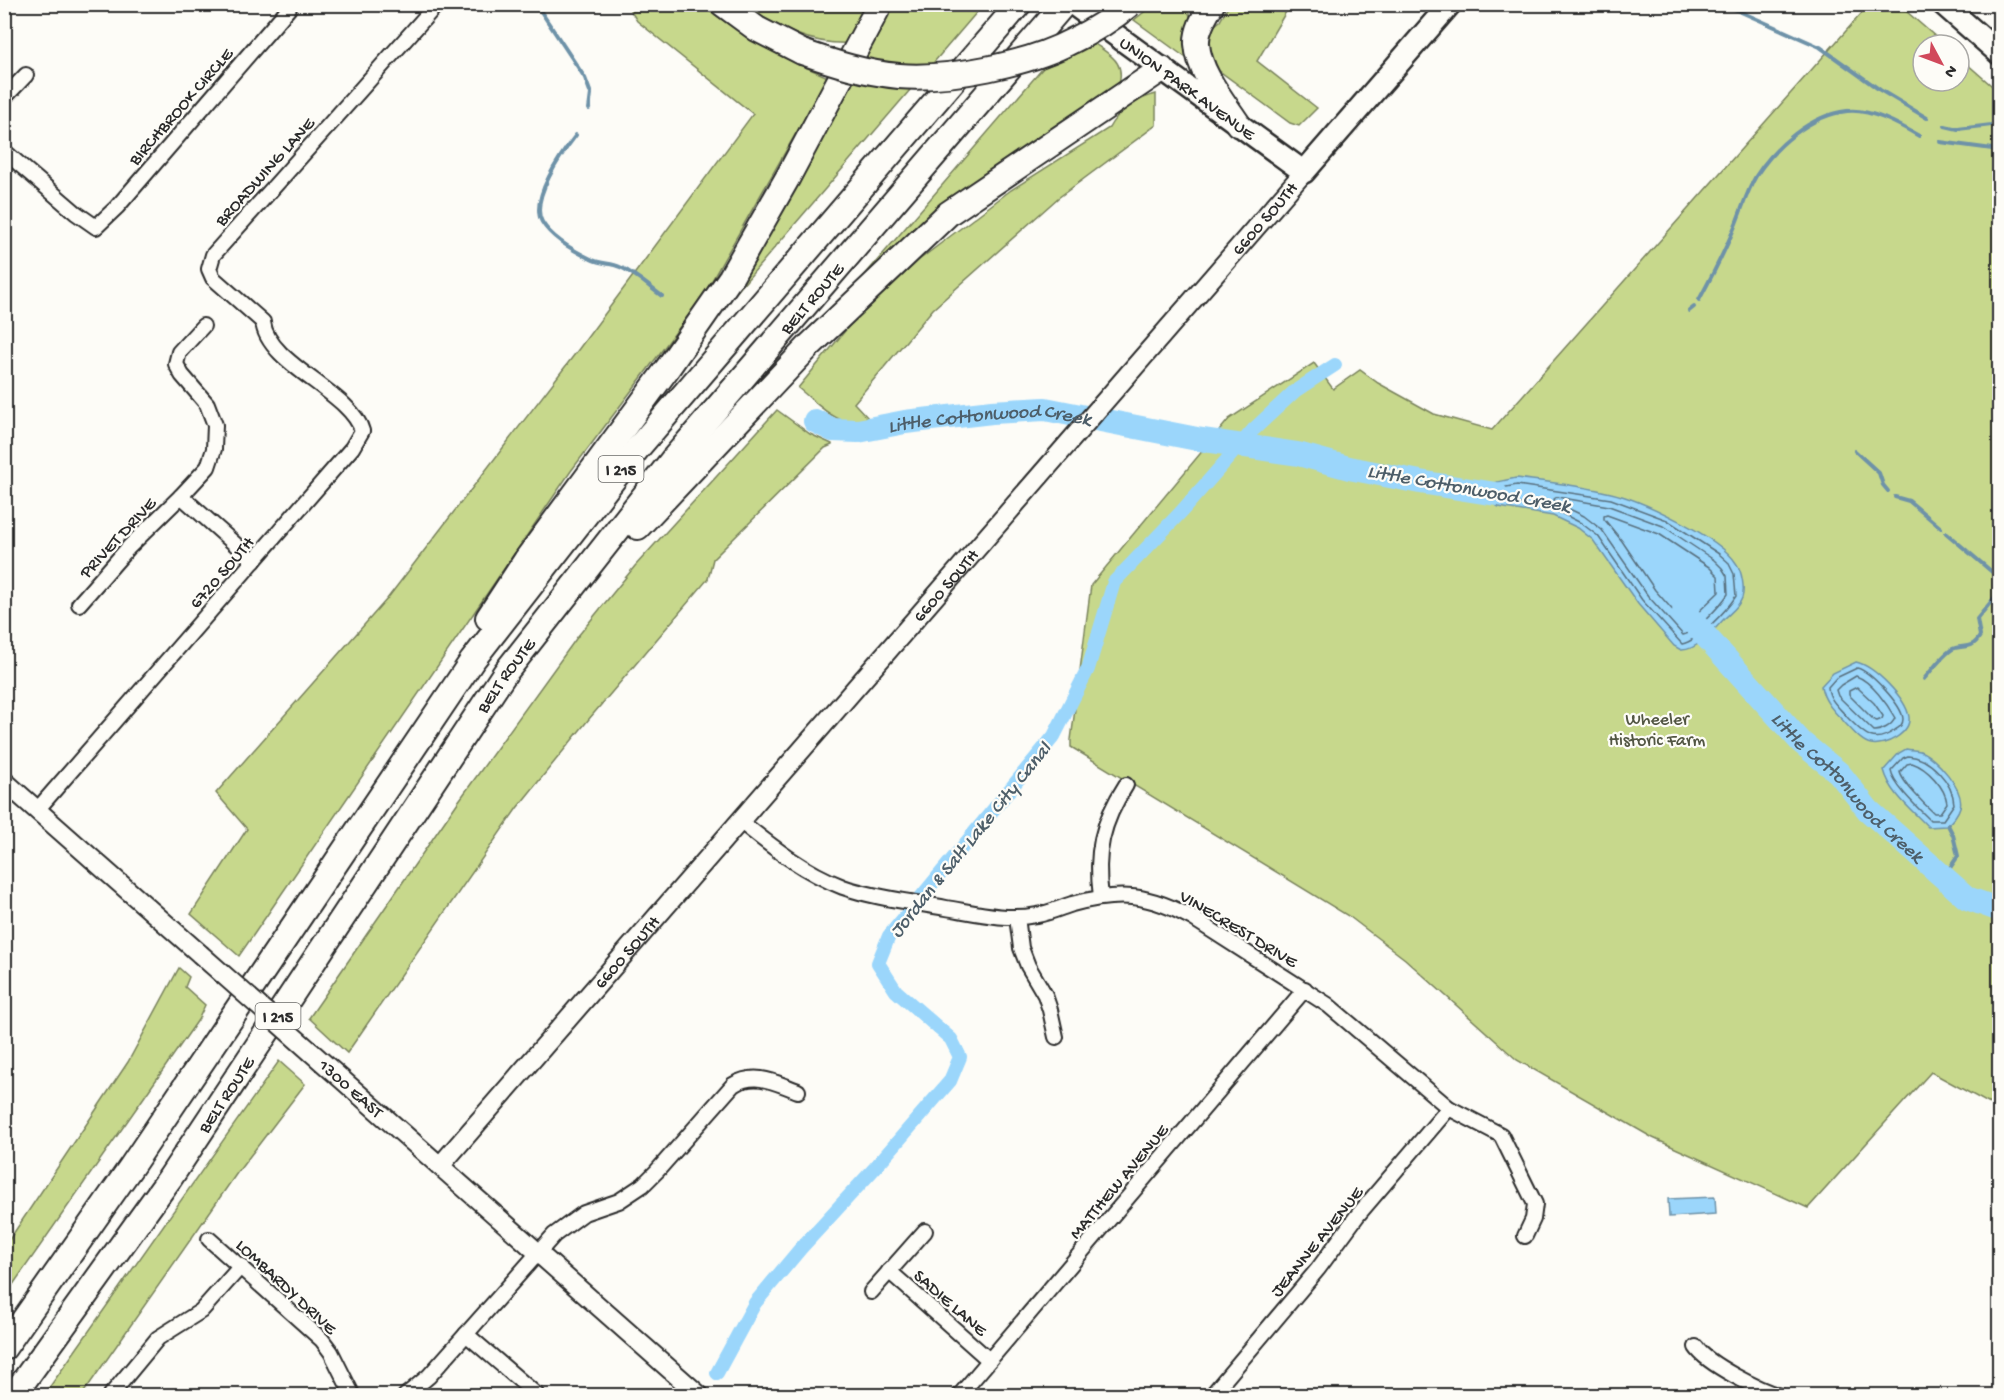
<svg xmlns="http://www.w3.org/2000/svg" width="2004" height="1400" viewBox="0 0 2004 1400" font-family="'Gochi Hand',sans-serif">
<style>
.green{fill:#c7d88c;stroke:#79825c;stroke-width:1.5}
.water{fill:#9bd6fb;stroke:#6e92a8;stroke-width:1.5}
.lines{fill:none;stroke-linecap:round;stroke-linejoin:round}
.shore{stroke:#586f7e;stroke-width:1.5}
.stream{stroke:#6e92a8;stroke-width:4}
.canal{stroke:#9bd6fb;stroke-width:14}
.river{stroke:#9bd6fb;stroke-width:24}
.minor-casing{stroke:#2b2b2b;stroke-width:18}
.secondary-casing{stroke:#2b2b2b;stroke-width:22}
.primary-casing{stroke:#2b2b2b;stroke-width:26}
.motorway-casing{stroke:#2b2b2b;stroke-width:28}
.minor{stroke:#fdfcf7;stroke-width:14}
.secondary{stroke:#fdfcf7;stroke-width:18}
.primary{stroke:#fdfcf7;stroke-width:21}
.motorway{stroke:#fdfcf7;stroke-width:24}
.secondary-bridge-casing{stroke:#2b2b2b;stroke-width:22;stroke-linecap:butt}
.motorway-bridge-casing{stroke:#2b2b2b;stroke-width:28;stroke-linecap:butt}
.secondary-bridge{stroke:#fdfcf7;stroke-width:18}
.motorway-bridge{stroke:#fdfcf7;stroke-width:24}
.labels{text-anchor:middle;stroke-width:4.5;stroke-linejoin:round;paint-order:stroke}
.shield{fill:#fdfcf7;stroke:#6a6a68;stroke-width:1.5}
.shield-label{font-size:16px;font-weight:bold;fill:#2b2b2b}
.street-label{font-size:18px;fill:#2b2b2b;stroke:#fdfcf7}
.park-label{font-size:18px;fill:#525643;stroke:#fdfcf7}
.water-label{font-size:20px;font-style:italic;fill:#4d5e69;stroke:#fdfcf7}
</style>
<rect width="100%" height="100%" fill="#fdfcf7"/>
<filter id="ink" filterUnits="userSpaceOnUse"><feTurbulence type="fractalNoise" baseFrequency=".0167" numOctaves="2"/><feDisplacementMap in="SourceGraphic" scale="12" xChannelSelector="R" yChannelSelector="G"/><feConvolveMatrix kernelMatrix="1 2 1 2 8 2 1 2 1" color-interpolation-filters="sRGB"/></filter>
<g filter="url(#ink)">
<g class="green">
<path d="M627 5H701L747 37 783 57 828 77 703 296 571 471 239 956 191 914 247 829 216 793 387 599 578 350 753 114 637 21Z"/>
<path d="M743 5H873L854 43C810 46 779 28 743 5Z"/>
<path d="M892 5H983L716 316 832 121Z"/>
<path d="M1153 5H1193L1188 12 1194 22 1189 60 1134 20Z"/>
<path d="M1229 5H1290L1257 61 1317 108 1299 126 1290 123 1214 67 1206 40 1210 29 1220 21Z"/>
<path d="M1869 5H1899L1945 45H1923V81H1959V57L1999 92V1109L1931 1072 1808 1208 1653 1138 1517 1060 1405 959 1350 917 1071 747V740L1091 585 1229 419 1314 363 1333 389 1360 370 1378 383 1434 414 1492 430Z"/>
<path d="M1095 44C1113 57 1126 63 1118 88L851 291 1043 68Z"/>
<path d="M1156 94V125L1058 198 933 309 854 403 870 420C837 429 822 407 798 388L849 326 919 260 1011 190 1109 128C1117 112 1138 98 1156 94Z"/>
<path d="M777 410 810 434 832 444V445L825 448 713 559 708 579 589 719 517 808 347 1053 309 1018 458 802 578 636 635 566Z"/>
<path d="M179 968 189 977 185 987 205 1005 198 1020 5 1296V1246L128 1062Z"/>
<path d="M279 1061 305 1084 237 1173 82 1395H44Z"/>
</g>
<g class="water">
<path d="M1516 478C1548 482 1580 485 1611 493 1641 500 1720 537 1736 563 1742 571 1745 589 1742 598 1739 607 1730 613 1724 619 1714 630 1697 651 1681 650L1674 646 1638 604 1593 540 1578 528 1553 516 1499 507 1464 489Z"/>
<path d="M1856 662C1874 666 1906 698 1909 717 1911 733 1885 747 1871 744 1861 742 1853 731 1846 724 1835 712 1824 703 1821 686L1833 673Z"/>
<path d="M1906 749C1911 750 1916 750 1920 751 1936 757 1965 790 1960 807 1958 814 1952 821 1946 826L1928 827C1912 810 1890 793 1884 770L1899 753Z"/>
<path d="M1715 1197 1716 1214 1669 1217 1668 1199Z"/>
</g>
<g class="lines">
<g class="shore">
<path d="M1517 485 1611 499 1667 520 1719 554 1728 562 1734 574 1736 596C1727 610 1698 641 1682 644L1642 600 1598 536 1581 523 1555 510 1501 501 1488 494 1490 490Z"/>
<path d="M1557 497 1609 506 1663 526 1714 560 1722 568 1727 576 1728 594C1720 606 1696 632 1683 635L1648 596 1602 530 1584 516 1555 502 1554 499Z"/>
<path d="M1607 515 1659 534 1709 567 1718 576 1719 592 1687 623H1684L1655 590 1622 541 1604 519V516Z"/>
<path d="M1857 668C1870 671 1902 705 1903 719 1903 724 1899 728 1895 730 1873 746 1864 734 1848 718 1840 708 1829 701 1828 687L1836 678Z"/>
<path d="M1856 676C1871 681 1888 705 1895 718 1892 726 1881 731 1874 731L1838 696 1836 690 1841 685Z"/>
<path d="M1857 687 1874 703 1883 716 1882 719 1877 721 1874 720 1849 695V691Z"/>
<path d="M1908 756C1930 757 1953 783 1954 804L1943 820H1930C1919 809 1893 785 1891 771L1903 758Z"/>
<path d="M1912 763C1927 768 1945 787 1947 803L1940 813H1934C1925 805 1902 782 1900 772L1907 764Z"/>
</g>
<g class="stream">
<path d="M536 4 585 78 591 94 589 109"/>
<path d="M1723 4 1820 47 1880 90 1927 118"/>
<path d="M1945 126 1958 129 2000 124"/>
<path d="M576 135C562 153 529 200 542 222 552 239 576 252 593 260 602 264 612 263 620 267 635 273 649 287 662 296"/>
<path d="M1940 142 2000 150"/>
<path d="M1699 300C1712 276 1725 251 1735 226 1742 209 1747 191 1756 176 1775 146 1811 115 1847 111 1870 108 1900 125 1919 136"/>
<path d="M1689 311 1694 307"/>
<path d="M1855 451 1879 473 1883 485 1888 491"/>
<path d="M1895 497 1909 501 1941 528"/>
<path d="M1946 533 1998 577"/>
<path d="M1998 592 2000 591"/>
<path d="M1924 679C1932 670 1941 657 1951 650 1961 643 1971 652 1980 636L1977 619 1995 597"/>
<path d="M1943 878 1958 856 1953 835 1948 825"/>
</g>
<path class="canal" d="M717 1373 755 1303 801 1248 873 1170 950 1081 960 1057 951 1039 896 991 878 963 889 936 1054 736 1088 669 1114 582 1181 512 1253 430 1295 391 1335 365"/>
<g class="river">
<path id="s1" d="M815 421 833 430 858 431 905 422 992 412 1045 409 1197 439 1298 454 1349 468 1420 482 1496 494"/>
<path id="s2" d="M1684 612 1802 743 1839 773 1868 810 1967 898 2000 910"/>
</g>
<defs>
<g id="minor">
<path d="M4 98 26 75"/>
<path d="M4 151 76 213 96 227 117 207 289 8"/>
<path d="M181 496 254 561"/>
<path d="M79 604 129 547 181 496 208 467 214 449 215 425 207 404 182 375 176 364 179 352 203 326"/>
<path d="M37 810 352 448 362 431C352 393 267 364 263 322L213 278 209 269 213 255 437 4"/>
<path d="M740 821C772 847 804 872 843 887 874 898 914 902 946 908 976 913 1007 921 1037 915 1049 913 1060 908 1072 904 1121 891 1149 894 1194 919L1328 1005 1449 1108 1501 1135 1535 1204 1533 1219 1525 1236"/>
<path d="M1101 897C1095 853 1102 822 1126 785"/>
<path d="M1017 917 1021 948 1028 966 1045 995 1050 1010 1056 1037"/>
<path d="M209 1239 322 1340 331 1352 353 1396"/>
<path d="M889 1271 989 1360"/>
<path d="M871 1292 925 1231"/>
<path d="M466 1334 538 1396"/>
<path d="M1696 1347C1707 1364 1759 1390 1780 1396"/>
<path d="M110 1396 158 1338 201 1311 241 1266"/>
<path d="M405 1396 429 1376 554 1235 584 1213 619 1201 643 1185 657 1171 733 1085C756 1071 776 1083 798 1091"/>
<path d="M959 1396 1305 989"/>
<path d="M1211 1396 1318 1269 1357 1216 1449 1108"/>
</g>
<g id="secondary">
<path d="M4 781 200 954"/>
<path id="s3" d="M311 1052 700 1396"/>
<path id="s4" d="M440 1166 1304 172"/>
</g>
<g id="primary">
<path id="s5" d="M1073 4 1304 172 1450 4"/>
<path d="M1943 4 2000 54"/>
</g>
<g id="motorway">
<path d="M723 4 757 29 802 52"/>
<path d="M1212 4C1205 16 1196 30 1197 44 1199 73 1223 101 1238 124"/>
<path d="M638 527 810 345 949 213 1162 69"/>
<path d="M488 618 526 560 667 369 731 277 788 177 880 4"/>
<path d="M4 1348 131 1167 472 661 637 449 1019 4"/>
<path id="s6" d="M13 1396 170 1178 505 673 674 458 1064 4"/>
</g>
</defs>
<use href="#minor" class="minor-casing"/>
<use href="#secondary" class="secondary-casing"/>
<use href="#primary" class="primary-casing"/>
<use href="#motorway" class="motorway-casing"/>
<use href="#minor" class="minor"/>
<use href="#secondary" class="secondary"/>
<use href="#primary" class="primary"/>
<use href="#motorway" class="motorway"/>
<defs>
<path id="secondary-bridge" d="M200 954 311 1052"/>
<path id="motorway-bridge" d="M802 52C834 63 865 73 899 76 948 80 1029 64 1072 41 1093 31 1112 19 1130 4"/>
</defs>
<use href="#secondary-bridge" class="secondary-bridge-casing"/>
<use href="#motorway-bridge" class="motorway-bridge-casing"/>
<use href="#secondary-bridge" class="secondary-bridge"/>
<use href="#motorway-bridge" class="motorway-bridge"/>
</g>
</g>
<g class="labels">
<g class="shield">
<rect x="598.5" y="456" width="45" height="26" rx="4.5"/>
<rect x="255.5" y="1003" width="45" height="26" rx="4.5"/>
</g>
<g class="shield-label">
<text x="621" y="475">I 215</text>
<text x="278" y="1022">I 215</text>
</g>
<g class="street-label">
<text dy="6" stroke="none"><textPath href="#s5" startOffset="142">UNION PARK AVENUE</textPath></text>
<text transform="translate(180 106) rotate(-49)" y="6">BIRCHBROOK CIRCLE</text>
<text transform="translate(264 171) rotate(-48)" y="6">BROADWING LANE</text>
<text dy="6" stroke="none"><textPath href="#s4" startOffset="1256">6600 SOUTH</textPath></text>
<text dy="6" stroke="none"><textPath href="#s6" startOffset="1359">BELT ROUTE</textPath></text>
<text transform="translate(117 537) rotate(-47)" y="6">PRIVET DRIVE</text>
<text transform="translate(221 572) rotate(-49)" y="6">6720 SOUTH</text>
<text dy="6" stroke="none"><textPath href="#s4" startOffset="770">6600 SOUTH</textPath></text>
<text dy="6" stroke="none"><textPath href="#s6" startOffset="873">BELT ROUTE</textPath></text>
<text transform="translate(1239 928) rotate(31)" y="6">VINECREST DRIVE</text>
<text dy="6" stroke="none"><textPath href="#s4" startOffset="284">6600 SOUTH</textPath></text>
<text dy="6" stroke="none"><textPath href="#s3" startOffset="54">1300 EAST</textPath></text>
<text dy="6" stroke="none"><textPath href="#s6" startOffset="369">BELT ROUTE</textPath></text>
<text transform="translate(1118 1181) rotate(-50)" y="6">MATTHEW AVENUE</text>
<text transform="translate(1316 1241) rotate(-51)" y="6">JEANNE AVENUE</text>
<text transform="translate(287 1286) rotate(43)" y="6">LOMBARDY DRIVE</text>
<text transform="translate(951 1302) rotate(41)" y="6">SADIE LANE</text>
</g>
<g class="park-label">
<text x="1657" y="724">Wheeler<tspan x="1657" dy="21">Historic Farm</tspan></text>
</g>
<g class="water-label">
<text dy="7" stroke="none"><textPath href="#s1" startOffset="178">Little Cottonwood Creek</textPath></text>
<text transform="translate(1469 487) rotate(10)" y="7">Little Cottonwood Creek</text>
<text dy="7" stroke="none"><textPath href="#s2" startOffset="240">Little Cottonwood Creek</textPath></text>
<text transform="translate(969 839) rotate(-51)" y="7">Jordan &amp; Salt Lake City Canal</text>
</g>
</g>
<rect width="2004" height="1400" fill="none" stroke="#fdfcf7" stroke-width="24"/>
<rect x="12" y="12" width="1980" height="1376" fill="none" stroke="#2b2b2b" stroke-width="2" filter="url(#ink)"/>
<g transform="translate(1941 63) rotate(131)"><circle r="28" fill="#fdfcf7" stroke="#a9a8a5" stroke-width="1.5"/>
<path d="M0-4.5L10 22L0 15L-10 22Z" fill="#d1495b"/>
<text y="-9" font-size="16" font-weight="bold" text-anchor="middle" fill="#2b2b2b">N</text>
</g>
</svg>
